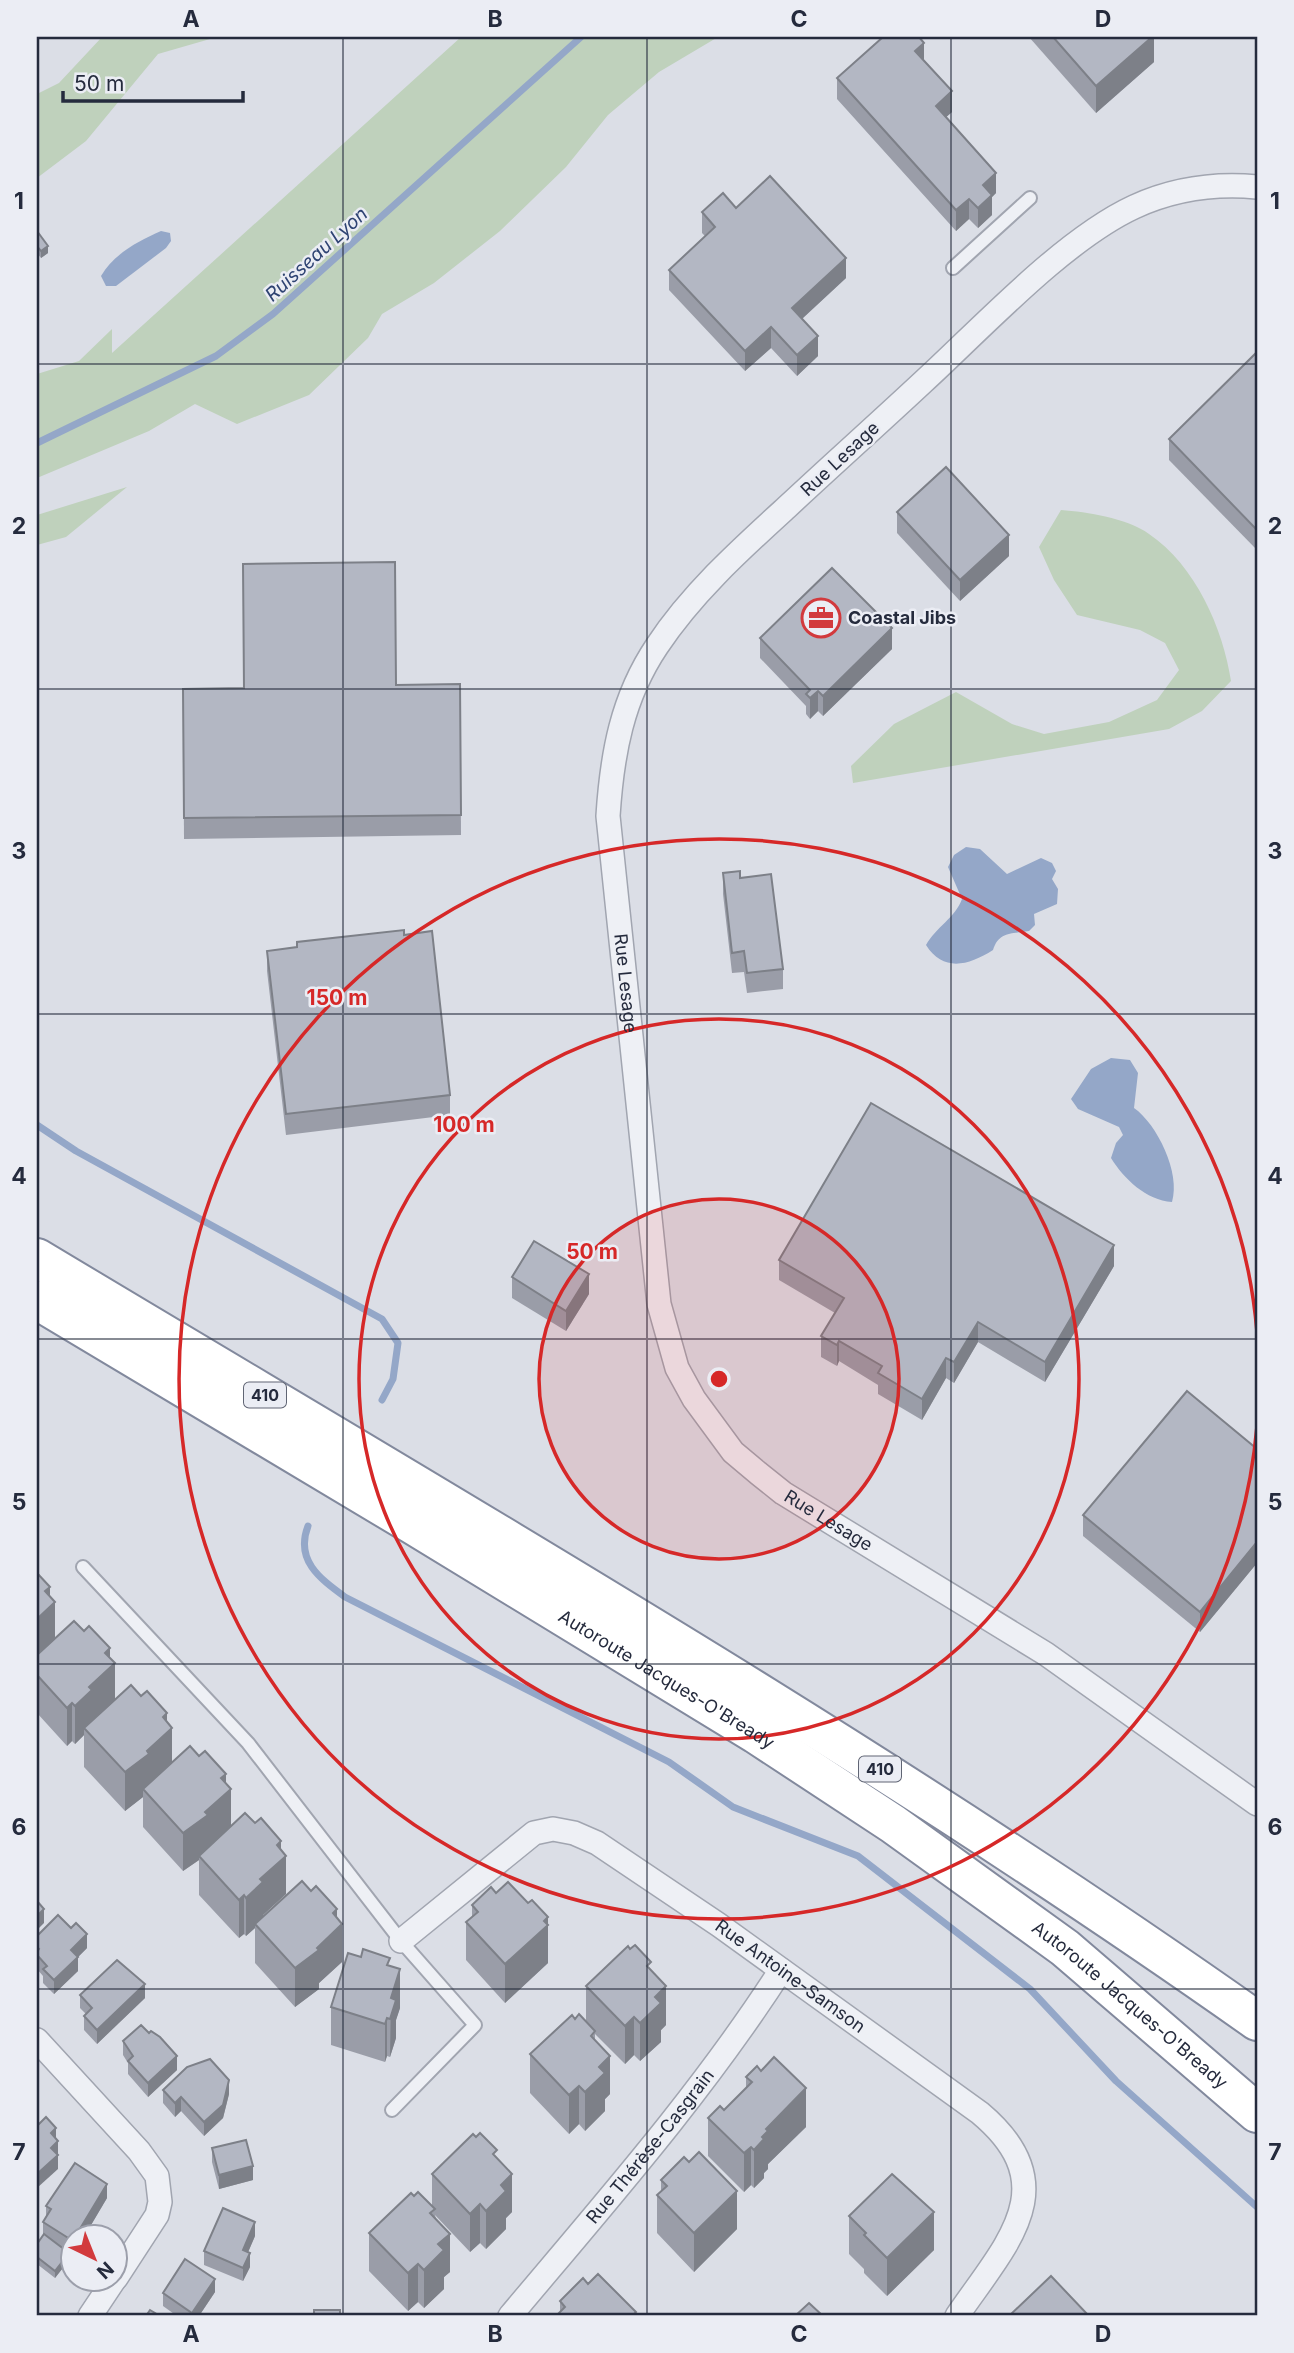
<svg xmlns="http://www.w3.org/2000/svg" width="1294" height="2353" viewBox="0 0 1294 2353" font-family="Inter,sans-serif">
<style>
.green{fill:#bfd1bc}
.water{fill:#94a7c8}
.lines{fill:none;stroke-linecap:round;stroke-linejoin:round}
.stream{stroke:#94a7c8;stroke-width:7}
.service-casing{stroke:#a1a5b0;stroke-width:16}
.minor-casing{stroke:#a1a5b0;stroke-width:26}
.motorway-casing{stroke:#82899d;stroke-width:42}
.service{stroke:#eef0f5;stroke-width:12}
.minor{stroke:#eef0f5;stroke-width:23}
.motorway{stroke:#fff;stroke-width:38}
.wall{fill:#9a9da8}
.shaded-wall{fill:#7d8088}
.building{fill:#b3b7c3;stroke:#7d8088;stroke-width:2}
.grid{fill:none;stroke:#252b3d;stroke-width:2;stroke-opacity:0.55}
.ring{fill:none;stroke:#d62828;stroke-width:3.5}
.labels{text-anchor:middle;stroke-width:5;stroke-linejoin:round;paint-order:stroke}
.shield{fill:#ebedf4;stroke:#606574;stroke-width:2}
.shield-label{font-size:16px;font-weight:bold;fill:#252b3d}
.street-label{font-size:18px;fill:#252b3d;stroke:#ebedf4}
.poi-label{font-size:18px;font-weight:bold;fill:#252b3d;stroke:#ebedf4;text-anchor:start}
.water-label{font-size:19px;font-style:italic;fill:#2e4372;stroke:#ebedf4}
.centre{fill:#d62828;stroke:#ebedf4;stroke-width:3.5}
.ring-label{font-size:21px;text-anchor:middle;font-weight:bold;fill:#d62828;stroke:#ebedf4;stroke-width:5;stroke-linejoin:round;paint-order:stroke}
.neatline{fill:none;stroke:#252b3d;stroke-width:2.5}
.grid-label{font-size:23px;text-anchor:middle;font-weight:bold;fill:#252b3d}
</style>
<rect width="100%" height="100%" fill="#dbdee6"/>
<g class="green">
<path d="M102 37H217L158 54 86 141 37 178V94L59 83Z"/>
<path d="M461 37H718L659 72 608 115 566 167 500 231 434 283 382 314 368 338 309 395 237 424 195 404 149 431 37 478V374L79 361 112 329V353Z"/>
<path d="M127 487 66 537 37 545V515Z"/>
<path d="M1061 510C1087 512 1127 518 1149 534 1195 565 1223 628 1231 681L1202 711 1169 729 853 783 851 766 894 724 956 692 1012 724 1044 734 1109 722 1157 700 1179 670 1165 643 1140 630 1077 615 1054 580 1039 547Z"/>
</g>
<g class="water">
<path d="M161 231 170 233 171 241 166 248 116 286H106L101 276C114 254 138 241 161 231Z"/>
<path d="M966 847 980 849 1007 874 1041 858 1052 863 1056 871 1052 879 1058 889 1057 904 1034 914 1035 925 1029 931C1012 934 999 931 993 950 968 966 943 972 926 945 936 927 955 918 962 899L948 867 954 855Z"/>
<path d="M1111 1058 1130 1060 1138 1073 1134 1108C1157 1124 1181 1173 1172 1202 1146 1200 1124 1179 1111 1158L1116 1143 1123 1135 1119 1127 1078 1109 1071 1099 1091 1069Z"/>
</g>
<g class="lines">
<g class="stream">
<path d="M37 443 216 356 273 314 581 37"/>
<path d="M37 1125 76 1151 382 1319 398 1343 393 1379 382 1400"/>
<path d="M308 1526C295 1560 319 1578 345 1597L669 1762 733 1807 858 1856 1030 1989 1116 2081 1257 2207"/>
</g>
<defs>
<g id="service">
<path d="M953 268 1030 198"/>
<path d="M83 1567 248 1743 401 1941 475 2025 392 2110"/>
</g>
<g id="minor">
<path id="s1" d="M1257 187C1214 183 1173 189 1134 207 1063 240 982 328 923 382 878 424 832 465 787 507 741 549 692 593 657 646 622 698 612 754 608 816L659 1304 677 1368 694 1399 733 1452 758 1473 783 1493 1046 1654 1257 1804"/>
<path id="s2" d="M401 1941 534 1833 553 1829 574 1833 597 1843 719 1925 980 2113C1067 2186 1006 2244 957 2316"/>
<path d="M37 2040 139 2151 157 2176 160 2202 157 2215 116 2278"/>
<path d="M90 2316 114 2280"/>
<path id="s3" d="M510 2316C604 2204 702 2093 781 1970"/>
</g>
<g id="motorway">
<path d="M37 1258C448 1505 865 1744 1257 2021"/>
<path id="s4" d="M37 1300 410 1523 756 1734 893 1824 1065 1948 1257 2113"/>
</g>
</defs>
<use href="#service" class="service-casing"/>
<use href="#minor" class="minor-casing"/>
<use href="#motorway" class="motorway-casing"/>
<use href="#service" class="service"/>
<use href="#minor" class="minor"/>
<use href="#motorway" class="motorway"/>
</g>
<g class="wall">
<path d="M1029 37H1154V62L1096 113Z"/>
<path d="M924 61 952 112 946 117 996 193 992 197V215L978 228 969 219 956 231 837 99V78Z"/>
<path d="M736 208 846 278 802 319 818 356 797 376 771 348 745 371 669 290V270L705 236 702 233V212Z"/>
<path d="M37 231 48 253 41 258 37 253Z"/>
<path d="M1257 352V550L1169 460V439Z"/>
<path d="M897 512 1009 556 960 601 897 533Z"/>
<path d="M760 638 892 649 823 716 818 711 810 719 806 714V706L760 658Z"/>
<path d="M460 684 461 835 184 839 183 689Z"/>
<path d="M723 873 740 878 783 969V989L747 993 744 972 732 973 723 894Z"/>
<path d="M404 935 450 1095V1115L286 1135 267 971V951L297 947V942Z"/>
<path d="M779 1260 1114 1266 1045 1382 978 1342 954 1383 946 1378 922 1420 878 1394V1385L839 1361 837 1366 821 1357V1336L835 1313 779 1280Z"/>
<path d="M512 1277 589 1294 566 1331 512 1298Z"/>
<path d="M1257 1449V1563L1200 1632 1083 1536V1515Z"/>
<path d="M37 1573 50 1596 55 1639 110 1658 115 1700 167 1722 172 1763 226 1783 231 1826 281 1850 286 1894 263 1915V1917L337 1918 342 1962 319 1983V1989L295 2007 255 1963V1928L246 1936 244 1934 239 1938 199 1895V1860L183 1871 143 1827V1797L125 1811 84 1767V1735L75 1744 72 1741 67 1746 37 1713Z"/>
<path d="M496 1893 528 1903 548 1917V1963L505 2003 466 1960V1922L472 1917V1905Z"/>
<path d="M37 1936 87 1948 78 1957V1971L54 1994 43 1983V1976L37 1969Z"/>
<path d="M390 1966 400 2008 396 2020V2038L390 2057 387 2056 385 2062 331 2045V2007Z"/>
<path d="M651 1971 666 2025 661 2030V2042L640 2061 634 2055 625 2064 595 2034V2040L610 2094 605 2099V2111L585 2131 579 2124 569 2134 530 2093V2054L586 2022V1986Z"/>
<path d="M80 1995 145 1998 97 2044 84 2030V2016L86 2014 80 2008Z"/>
<path d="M123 2041 177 2070 148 2097 128 2074V2063L123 2055Z"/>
<path d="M746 2077 806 2127 768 2164V2169L764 2173V2178L754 2188 751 2185 744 2192 708 2156V2118L724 2110 746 2088Z"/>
<path d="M163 2090 229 2094 223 2118 204 2136 181 2111 175 2117 163 2103Z"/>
<path d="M212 2148 253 2180 219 2189 212 2162Z"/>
<path d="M497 2159 512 2212 506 2218V2229L486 2249 480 2243 470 2252 435 2215 450 2272 444 2277V2289L424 2308 418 2302 408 2311 369 2271V2233L414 2196 432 2206V2174Z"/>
<path d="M661 2180 737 2229 694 2272 657 2233V2195L661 2191Z"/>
<path d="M107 2198 73 2255 62 2248 69 2260 55 2278 37 2264V2244L43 2236V2222L46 2217V2206Z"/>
<path d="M849 2216 934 2250 887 2296 864 2273V2269L849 2254Z"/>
<path d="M255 2236 248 2252 250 2267 243 2281 204 2265V2251Z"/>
<path d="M588 2284 636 2316 560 2312V2301Z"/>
<path d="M215 2292 199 2316H177L163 2306V2293Z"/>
</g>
<g class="shaded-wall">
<path d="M1152 37H1154V62L1096 113V86Z"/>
<path d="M924 43V63L915 51Z"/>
<path d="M952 91V112L936 126V106Z"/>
<path d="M996 173V193L992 197V215L978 228V208L983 185Z"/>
<path d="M969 199V219L956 231V210Z"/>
<path d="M48 246V253L41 258V251Z"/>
<path d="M846 258V278L792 328V308Z"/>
<path d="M771 327V348L745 371V351Z"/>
<path d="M818 336V356L797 376V355Z"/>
<path d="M1009 535V556L960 601V580Z"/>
<path d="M892 628V649L823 716V696Z"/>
<path d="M818 691V711L810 719V698Z"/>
<path d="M1114 1245V1266L1045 1382V1362Z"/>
<path d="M589 1274V1294L566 1331V1311Z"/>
<path d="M978 1322V1342L954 1383V1362Z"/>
<path d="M839 1341V1361L837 1366V1345Z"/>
<path d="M946 1358V1378L922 1420V1399Z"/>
<path d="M1257 1542V1563L1200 1632V1612Z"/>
<path d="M50 1587V1607L55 1602V1641L37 1657V1619L45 1591Z"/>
<path d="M110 1648V1668L115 1663V1702L84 1728V1735L75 1744V1706L89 1687 105 1653Z"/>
<path d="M72 1703V1741L67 1746V1708Z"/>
<path d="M167 1713V1733L172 1728V1766L143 1789V1797L125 1811V1772L147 1751 163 1717Z"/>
<path d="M226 1774V1794L231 1789V1827L199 1856V1860L183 1871V1833L205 1812 221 1778Z"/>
<path d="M281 1841V1860L286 1856V1894L263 1915V1920L255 1924V1928L246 1936V1898L260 1879 277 1845Z"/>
<path d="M244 1895V1934L239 1938V1900Z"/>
<path d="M44 1909V1923L37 1930V1916Z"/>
<path d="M337 1909V1928L342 1924V1962L319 1983V1989L295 2007V1968L317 1948 333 1913Z"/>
<path d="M548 1917V1963L505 2003V1964Z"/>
<path d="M87 1934V1948L78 1957V1971L54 1994V1980L71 1950Z"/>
<path d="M400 1969V2008L396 2020V2038L390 2057 391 1998Z"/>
<path d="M145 1984V1998L97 2044V2030Z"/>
<path d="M666 1986V2025L661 2030V2042L640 2061V2023L655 1997Z"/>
<path d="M634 2017V2055L625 2064V2026Z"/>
<path d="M387 2018V2056L385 2062V2024Z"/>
<path d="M177 2056V2070L148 2097V2083Z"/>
<path d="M610 2056V2094L605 2099V2111L585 2131V2092L599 2067Z"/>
<path d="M229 2080V2094L223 2118 204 2136V2122Z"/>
<path d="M579 2086V2124L569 2134V2095Z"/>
<path d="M806 2088V2127L768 2164V2169L764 2173V2178L754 2188V2150L766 2129Z"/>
<path d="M181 2097V2111L175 2117V2103Z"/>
<path d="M56 2128V2142L51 2133Z"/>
<path d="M58 2141V2169L37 2188V2174L51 2148Z"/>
<path d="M751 2147V2185L744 2192V2153Z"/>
<path d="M253 2166V2180L219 2189V2175Z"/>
<path d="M512 2174V2212L506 2218V2229L486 2249V2211L501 2185Z"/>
<path d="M107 2184V2198L84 2237H75Z"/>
<path d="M737 2191V2229L694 2272V2233Z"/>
<path d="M480 2204V2243L470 2252V2214Z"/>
<path d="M934 2212V2250L887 2296V2258Z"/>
<path d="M255 2222V2236L243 2264V2250Z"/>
<path d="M450 2234V2272L444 2277V2289L424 2308V2270L438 2244Z"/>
<path d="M69 2253V2260L55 2278V2271Z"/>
<path d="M250 2253V2267L243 2281V2268Z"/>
<path d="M418 2264V2302L408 2311V2273Z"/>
<path d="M215 2279V2292L199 2316H192V2313Z"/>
</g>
<g class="building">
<path d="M883 37H919L924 43 915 51 952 91 936 106 996 173 983 185 992 195 978 208 969 199 956 210 837 78Z"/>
<path d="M1053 37H1152L1096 86Z"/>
<path d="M770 176 846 258 792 308 818 336 797 355 771 327 745 351 669 270 715 227 702 212 723 193 736 208Z"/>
<path d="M37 231 48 246 41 251 37 246Z"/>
<path d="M1257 352V530L1169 439Z"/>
<path d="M946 467 1009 535 960 580 897 512Z"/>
<path d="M395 562 396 685 460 684 461 815 184 818 183 689 244 688 243 564Z"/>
<path d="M832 568 892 628 823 696 818 691 810 698 806 694 810 690 760 638Z"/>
<path d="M740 871V878L771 874 783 969 747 973 744 951 732 953 723 873Z"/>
<path d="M404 930V935L432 931 450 1095 286 1114 267 951 297 947V942Z"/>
<path d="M871 1103 1114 1245 1045 1362 978 1322 954 1362 946 1358 922 1399 878 1373 882 1366 839 1341 837 1345 821 1336 844 1298 779 1260Z"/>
<path d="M534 1241 589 1274 566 1311 512 1277Z"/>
<path d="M1187 1391 1257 1449V1542L1200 1612 1083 1515Z"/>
<path d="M37 1573 50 1587 45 1591 55 1602 37 1619Z"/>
<path d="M74 1621 84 1631 89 1626 110 1648 105 1653 115 1663 89 1687 92 1690 75 1706 72 1703 67 1708 37 1675V1655Z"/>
<path d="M131 1685 141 1696 147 1691 167 1713 163 1717 172 1728 147 1751 149 1754 125 1772 84 1728Z"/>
<path d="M190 1746 199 1756 205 1751 226 1774 221 1778 231 1789 205 1812 208 1815 183 1833 143 1789Z"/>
<path d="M245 1813 255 1823 261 1818 281 1841 277 1845 286 1856 260 1879 263 1882 246 1898 244 1895 239 1900 199 1856Z"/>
<path d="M302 1881 311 1891 316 1886 337 1909 333 1913 342 1924 317 1948 319 1950 295 1968 255 1924Z"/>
<path d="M508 1882 528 1903 532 1900 548 1917 544 1921 548 1925 505 1964 466 1922 478 1912 472 1905 491 1887 496 1893Z"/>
<path d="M37 1901 44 1909 37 1916Z"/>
<path d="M58 1915 71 1928 76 1923 87 1934 71 1950 78 1957 54 1980 43 1969 47 1966 37 1955V1952L39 1949 37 1947V1936Z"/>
<path d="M635 1945 651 1962 647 1966 666 1986 655 1997 661 2003 640 2023 634 2017 625 2026 586 1986 628 1946 630 1949Z"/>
<path d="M363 1949 390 1958 387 1965 400 1969 391 1998 396 2000 390 2019 387 2018 385 2024 331 2007 348 1953 361 1957Z"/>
<path d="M117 1960 145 1984 97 2030 84 2016 92 2008 80 1995Z"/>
<path d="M579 2014 595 2031 591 2036 610 2056 599 2067 605 2073 585 2092 579 2086 569 2095 530 2054 572 2015 575 2019Z"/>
<path d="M141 2025 149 2033 151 2031 160 2037 177 2056 148 2083 128 2061 133 2056 123 2041Z"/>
<path d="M774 2057 806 2088 766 2129 768 2131 762 2137 764 2139 754 2150 751 2147 744 2153 708 2118 720 2106 724 2110 752 2082 746 2077 757 2066 761 2071Z"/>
<path d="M210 2059 229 2080 223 2105 204 2122 181 2097 175 2103 163 2090 187 2067Z"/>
<path d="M46 2117 56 2128 51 2133 58 2141 51 2148 58 2155 37 2174V2126Z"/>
<path d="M480 2133 497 2150 493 2154 512 2174 501 2185 506 2191 486 2211 480 2204 470 2214 432 2174 473 2134 476 2137Z"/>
<path d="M246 2140 253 2166 219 2175 212 2148Z"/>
<path d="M699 2152 737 2191 694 2233 657 2195 667 2186 661 2180 684 2157 689 2162Z"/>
<path d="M75 2163 107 2184 75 2237H74L73 2241 43 2222 51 2209 46 2206Z"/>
<path d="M892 2174 934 2212 887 2258 864 2235 866 2233 849 2216Z"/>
<path d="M418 2192 435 2209 430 2213 450 2234 438 2244 444 2250 424 2270 418 2264 408 2273 369 2233 411 2193 414 2196Z"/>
<path d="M223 2208 255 2222 243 2250 250 2253 243 2268 204 2251Z"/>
<path d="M44 2234 69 2253 55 2271 37 2257V2244Z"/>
<path d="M185 2259 215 2279 192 2313 163 2293Z"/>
<path d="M598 2274 636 2312 632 2316H556L565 2307 560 2301 583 2278 588 2284Z"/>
<path d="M1051 2276 1089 2316H1009Z"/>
<path d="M809 2303 823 2316H795Z"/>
<path d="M150 2310 160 2316H146Z"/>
<path d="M314 2310H340V2314L362 2315V2316H310V2314H314Z"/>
</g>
<path class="grid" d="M343 37V2316M647 37V2316M951 37V2316M37 364H1257M37 689H1257M37 1014H1257M37 1339H1257M37 1664H1257M37 1989H1257"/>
<circle cx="719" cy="1379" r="180" fill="#d62828" fill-opacity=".12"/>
<g class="ring">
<circle cx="719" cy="1379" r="180"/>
<circle cx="719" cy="1379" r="360"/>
<path d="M1257 1426A540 540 0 1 1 1257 1332"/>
</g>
<defs>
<symbol id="office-ring" viewBox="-11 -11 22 22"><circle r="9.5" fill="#ebedf4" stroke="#d23a3d" stroke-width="1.5"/><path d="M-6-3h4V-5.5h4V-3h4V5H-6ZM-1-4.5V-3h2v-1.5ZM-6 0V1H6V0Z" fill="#d23a3d"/></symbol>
</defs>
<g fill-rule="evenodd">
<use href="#office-ring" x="799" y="596" width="44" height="44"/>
</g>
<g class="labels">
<g class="shield">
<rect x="244" y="1382.5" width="42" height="25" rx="5"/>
<rect x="859" y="1756.5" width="42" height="25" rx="5"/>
</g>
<g class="shield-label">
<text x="265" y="1401">410</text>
<text x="880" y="1775">410</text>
</g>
<g class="street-label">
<text transform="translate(840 459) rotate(-43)" y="6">Rue Lesage</text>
<text dy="6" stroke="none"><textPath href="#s1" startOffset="1124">Rue Lesage</textPath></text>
<text dy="6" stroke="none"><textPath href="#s1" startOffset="1732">Rue Lesage</textPath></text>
<text dy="6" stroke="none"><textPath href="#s4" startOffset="735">Autoroute Jacques-O'Bready</textPath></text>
<text dy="6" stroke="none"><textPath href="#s2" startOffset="472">Rue Antoine-Samson</textPath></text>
<text dy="6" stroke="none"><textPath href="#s4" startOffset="1302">Autoroute Jacques-O'Bready</textPath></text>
<text dy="6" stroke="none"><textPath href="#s3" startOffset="220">Rue Thérèse-Casgrain</textPath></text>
</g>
<g class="poi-label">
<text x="848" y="624">Coastal Jibs</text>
</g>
<g class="water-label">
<text transform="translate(316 254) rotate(-42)" y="7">Ruisseau Lyon</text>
</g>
</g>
<circle cx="719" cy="1379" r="10" class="centre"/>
<g class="ring-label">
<text x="337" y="1005">150 m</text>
<text x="464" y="1132">100 m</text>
<text x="592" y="1259">50 m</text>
</g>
<rect width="1294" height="2353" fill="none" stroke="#ebedf4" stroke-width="77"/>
<g transform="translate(94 2258) rotate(137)"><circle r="33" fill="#ebedf4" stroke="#9c9fab" stroke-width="2"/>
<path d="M0-5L12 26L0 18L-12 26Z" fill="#d23a3d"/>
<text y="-10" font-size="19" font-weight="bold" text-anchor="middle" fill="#252b3d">N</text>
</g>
<path d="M63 91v10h180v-10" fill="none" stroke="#252b3d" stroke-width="3.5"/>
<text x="74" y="91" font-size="21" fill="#252b3d" stroke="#ebedf4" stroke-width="5" paint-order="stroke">50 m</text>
<rect x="38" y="38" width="1218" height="2276" class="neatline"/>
<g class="grid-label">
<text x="191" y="27">A</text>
<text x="495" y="27">B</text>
<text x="799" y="27">C</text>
<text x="1103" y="27">D</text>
<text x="19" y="209">1</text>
<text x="1275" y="209">1</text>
<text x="19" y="534">2</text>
<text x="1275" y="534">2</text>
<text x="19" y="859">3</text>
<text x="1275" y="859">3</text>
<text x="19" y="1184">4</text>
<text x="1275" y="1184">4</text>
<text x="19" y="1510">5</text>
<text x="1275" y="1510">5</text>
<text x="19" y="1835">6</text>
<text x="1275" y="1835">6</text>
<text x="19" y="2160">7</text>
<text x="1275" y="2160">7</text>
<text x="191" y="2342">A</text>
<text x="495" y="2342">B</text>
<text x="799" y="2342">C</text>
<text x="1103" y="2342">D</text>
</g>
</svg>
